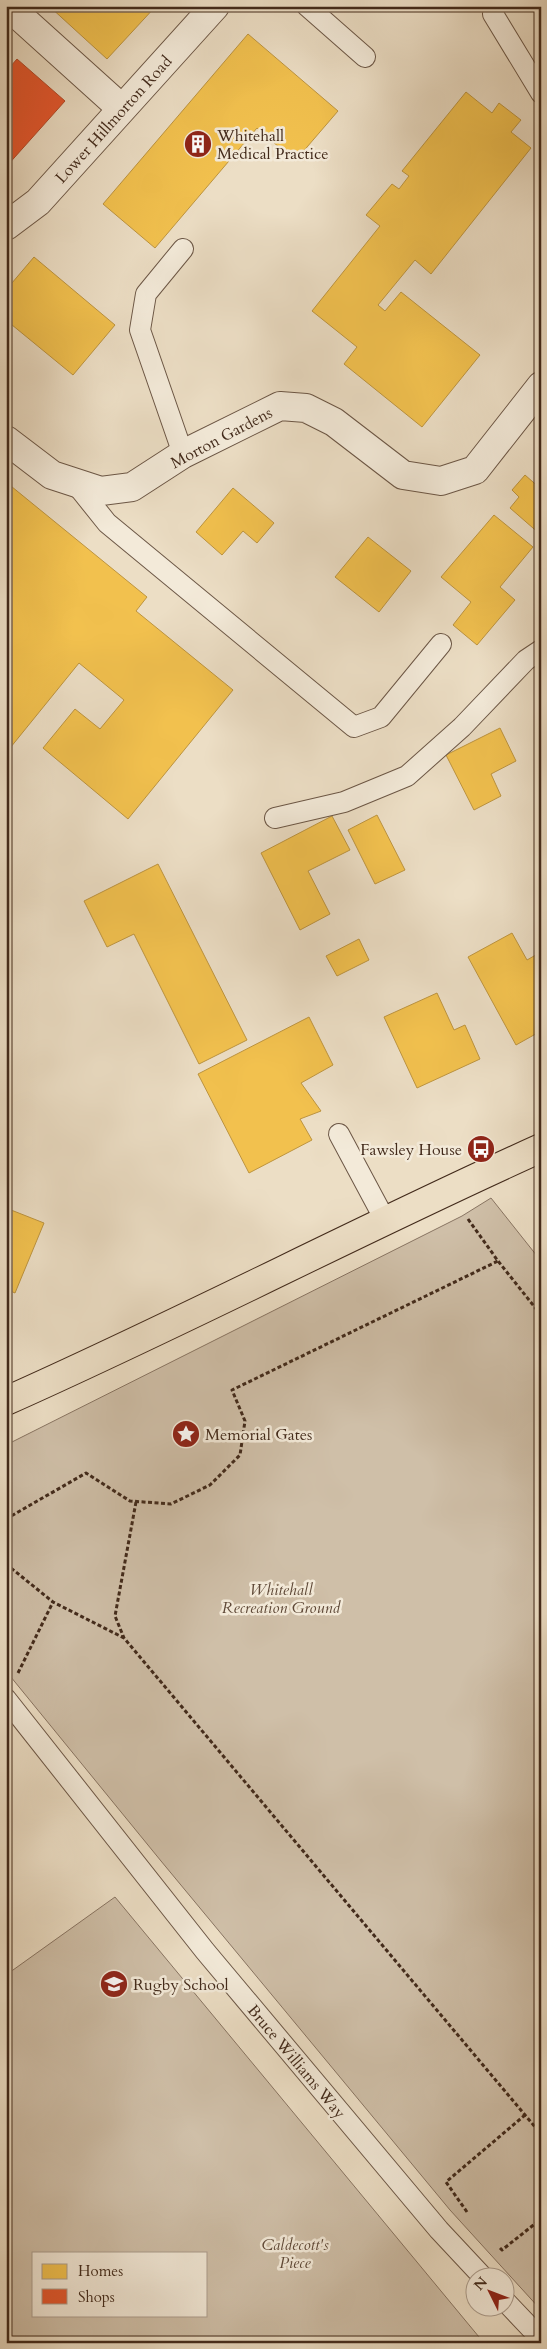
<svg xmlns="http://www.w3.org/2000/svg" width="547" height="2349" viewBox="0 0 547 2349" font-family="Cardo,serif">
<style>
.green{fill:#cfbfa8;stroke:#887462;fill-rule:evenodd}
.homes{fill:#f2c14e;stroke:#bd943f}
.shops{fill:#e4572e;stroke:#b34a28}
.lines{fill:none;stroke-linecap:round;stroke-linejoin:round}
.lane-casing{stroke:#6c5746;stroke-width:22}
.street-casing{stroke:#6c5746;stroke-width:30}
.highway-casing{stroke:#422a1b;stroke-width:30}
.path{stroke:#422a1b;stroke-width:3;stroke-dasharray:4 2.5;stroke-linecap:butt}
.lane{stroke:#f3ead9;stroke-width:20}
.street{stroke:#f3ead9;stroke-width:28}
.highway{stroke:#ecdec5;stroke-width:28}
.labels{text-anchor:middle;stroke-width:5;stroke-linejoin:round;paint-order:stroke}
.street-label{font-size:16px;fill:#422a1b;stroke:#f3ead9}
.poi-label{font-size:16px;fill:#422a1b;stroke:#f3ead9;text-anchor:start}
.park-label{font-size:16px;font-style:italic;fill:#5e4837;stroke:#f3ead9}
</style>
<rect width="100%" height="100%" fill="#ecdec5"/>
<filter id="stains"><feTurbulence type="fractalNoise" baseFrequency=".004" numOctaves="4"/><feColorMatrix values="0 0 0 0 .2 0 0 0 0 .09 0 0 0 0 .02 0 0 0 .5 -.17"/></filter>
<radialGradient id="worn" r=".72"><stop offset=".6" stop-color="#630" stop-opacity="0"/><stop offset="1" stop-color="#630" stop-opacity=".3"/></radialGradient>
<g class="green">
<path d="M491 1198 541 1261V2310L450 2210 161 1861 6 1671V1445L462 1216Z"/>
<path d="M115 1897 484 2343H6V1975ZM34 2253H206V2315H34Z"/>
</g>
<g class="homes">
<path d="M49 6H156L107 59Z"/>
<path d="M248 34 338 111 295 161 257 128 155 248 103 204Z"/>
<path d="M466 92 492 113 499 103 521 120 511 132 531 148 431 274 415 260 378 305 385 311 401 292 480 355 422 427 344 364 357 347 312 311 380 226 366 215 392 184 399 189 409 176 402 171Z"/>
<path d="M34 257 115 325 73 375 6 320V290Z"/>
<path d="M525 475 541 489V535L510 508 519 497 512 490Z"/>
<path d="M6 482 147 597 136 611 233 690 128 819 43 748 75 709 100 729 124 700 79 663 6 753Z"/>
<path d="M233 488 274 523 257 543 243 531 222 555 196 532Z"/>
<path d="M494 515 533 547 500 587 515 600 477 645 453 625 471 602 441 577Z"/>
<path d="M368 537 411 571 379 612 335 577Z"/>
<path d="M500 728 516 761 491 774 501 796 474 810 446 755Z"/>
<path d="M377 815 405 870 375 884 348 830Z"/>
<path d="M332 816 350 850 308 871 330 914 300 930 261 853Z"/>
<path d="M158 864 247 1040 199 1064 134 934 107 947 84 901Z"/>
<path d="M512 933 527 960 541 952V1031L516 1045 468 957Z"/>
<path d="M359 939 369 960 337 976 326 956Z"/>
<path d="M437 993 454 1030 465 1025 480 1059 417 1088 384 1017Z"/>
<path d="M309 1017 333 1065 301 1083 321 1111 300 1119 312 1140 249 1173 198 1074Z"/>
<path d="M6 1208 44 1223 15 1293 6 1289Z"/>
</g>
<path class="shops" d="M17 59 65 101 6 167V63L10 67Z"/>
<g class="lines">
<defs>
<g id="lane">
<path d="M307 6 365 57"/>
<path d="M495 6 493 14 541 93"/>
<path d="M183 454 140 330 146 294 183 249"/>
<path d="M75 483 107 523 354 727 381 717 441 644"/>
<path d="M275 818 344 802 407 776 462 727 526 660 541 650"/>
<path d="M339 1134 385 1220"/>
<path d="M6 1699 205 1951 439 2230 482 2276"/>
<path d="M504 2300 541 2339"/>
</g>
<g id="street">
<path d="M8 6 121 108"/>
<path d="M6 226 38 202 215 6"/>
<path d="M6 440 52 475 101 491 132 487 183 454 280 406 306 408 334 422 403 475 441 481 475 470 541 386"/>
</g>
<path id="highway" d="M6 1401C186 1321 361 1229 541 1148"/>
</defs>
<use href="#lane" class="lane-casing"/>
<use href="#street" class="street-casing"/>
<use href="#highway" class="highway-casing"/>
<g class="path">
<path d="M468 1219 498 1261 541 1315"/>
<path d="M136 1502 115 1616 124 1638 541 2134"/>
<path d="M6 1519 86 1473 130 1501 171 1504 210 1485 240 1455 245 1421 232 1390 498 1261"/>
<path d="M6 1564 53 1602 124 1638"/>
<path d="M18 1673 53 1602"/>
<path d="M467 2212 446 2182 525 2115"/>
<path d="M500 2248 502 2250 541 2219"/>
</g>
<use href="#lane" class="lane"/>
<use href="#street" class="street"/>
<use href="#highway" class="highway"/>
</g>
<defs>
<symbol id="building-disc" viewBox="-11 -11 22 22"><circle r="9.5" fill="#8f2418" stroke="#f3ead9"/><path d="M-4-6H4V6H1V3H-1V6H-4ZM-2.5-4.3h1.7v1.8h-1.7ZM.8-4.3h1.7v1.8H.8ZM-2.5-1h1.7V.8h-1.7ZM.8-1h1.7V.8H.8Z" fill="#fff"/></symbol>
<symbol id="bus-disc" viewBox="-11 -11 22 22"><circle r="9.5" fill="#8f2418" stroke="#f3ead9"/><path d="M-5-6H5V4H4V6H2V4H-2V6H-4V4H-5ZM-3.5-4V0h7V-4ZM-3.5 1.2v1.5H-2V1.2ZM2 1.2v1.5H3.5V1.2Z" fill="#fff"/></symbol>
<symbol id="sight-disc" viewBox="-11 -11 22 22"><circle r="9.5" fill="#8f2418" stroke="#f3ead9"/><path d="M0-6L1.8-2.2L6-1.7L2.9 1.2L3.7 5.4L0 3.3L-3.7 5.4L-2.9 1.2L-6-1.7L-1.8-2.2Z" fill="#fff"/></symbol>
<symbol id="school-disc" viewBox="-11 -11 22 22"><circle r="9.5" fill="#8f2418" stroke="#f3ead9"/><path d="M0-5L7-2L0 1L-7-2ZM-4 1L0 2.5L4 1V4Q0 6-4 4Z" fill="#fff"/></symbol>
</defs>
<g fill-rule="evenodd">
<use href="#building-disc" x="182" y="128" width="32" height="32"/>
<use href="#bus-disc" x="465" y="1133" width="32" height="32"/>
<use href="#sight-disc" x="170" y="1418" width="32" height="32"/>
<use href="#school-disc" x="98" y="1968" width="32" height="32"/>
</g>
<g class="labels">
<g class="street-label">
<text transform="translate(113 119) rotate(-48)" y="6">Lower Hillmorton Road</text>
<text transform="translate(221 437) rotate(-28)" y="6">Morton Gardens</text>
<text transform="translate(297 2061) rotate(50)" y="6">Bruce Williams Way</text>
</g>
<g class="poi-label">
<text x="217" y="141">Whitehall<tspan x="217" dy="18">Medical Practice</tspan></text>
<text x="462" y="1155" text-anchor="end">Fawsley House</text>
<text x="205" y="1440">Memorial Gates</text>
<text x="133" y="1990">Rugby School</text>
</g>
<g class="park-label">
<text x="281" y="1595">Whitehall<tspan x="281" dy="18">Recreation Ground</tspan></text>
<text x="295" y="2250">Caldecott's<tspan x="295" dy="18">Piece</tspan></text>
</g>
</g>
<rect width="547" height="2349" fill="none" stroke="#ecdec5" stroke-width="25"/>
<rect x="8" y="8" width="532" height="2334" fill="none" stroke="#422a1b" stroke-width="2.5"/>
<rect x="12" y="12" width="522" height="2324" fill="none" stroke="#422a1b"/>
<rect x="32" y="2252" width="175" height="65" fill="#f3ead9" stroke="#ac9d8d"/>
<rect x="42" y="2264" width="25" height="15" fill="#f2c14e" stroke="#ac9d8d"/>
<text x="78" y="2276" font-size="15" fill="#422a1b">Homes</text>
<rect x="42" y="2289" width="25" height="15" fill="#e4572e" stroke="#ac9d8d"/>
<text x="78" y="2302" font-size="15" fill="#422a1b">Shops</text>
<g transform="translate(490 2292) rotate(312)"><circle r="24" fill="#f3ead9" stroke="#ac9d8d"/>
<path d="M0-4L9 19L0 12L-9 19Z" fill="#8f2418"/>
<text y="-8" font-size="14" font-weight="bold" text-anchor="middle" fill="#422a1b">N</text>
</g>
<rect width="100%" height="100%" filter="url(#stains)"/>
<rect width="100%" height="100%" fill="url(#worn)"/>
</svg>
